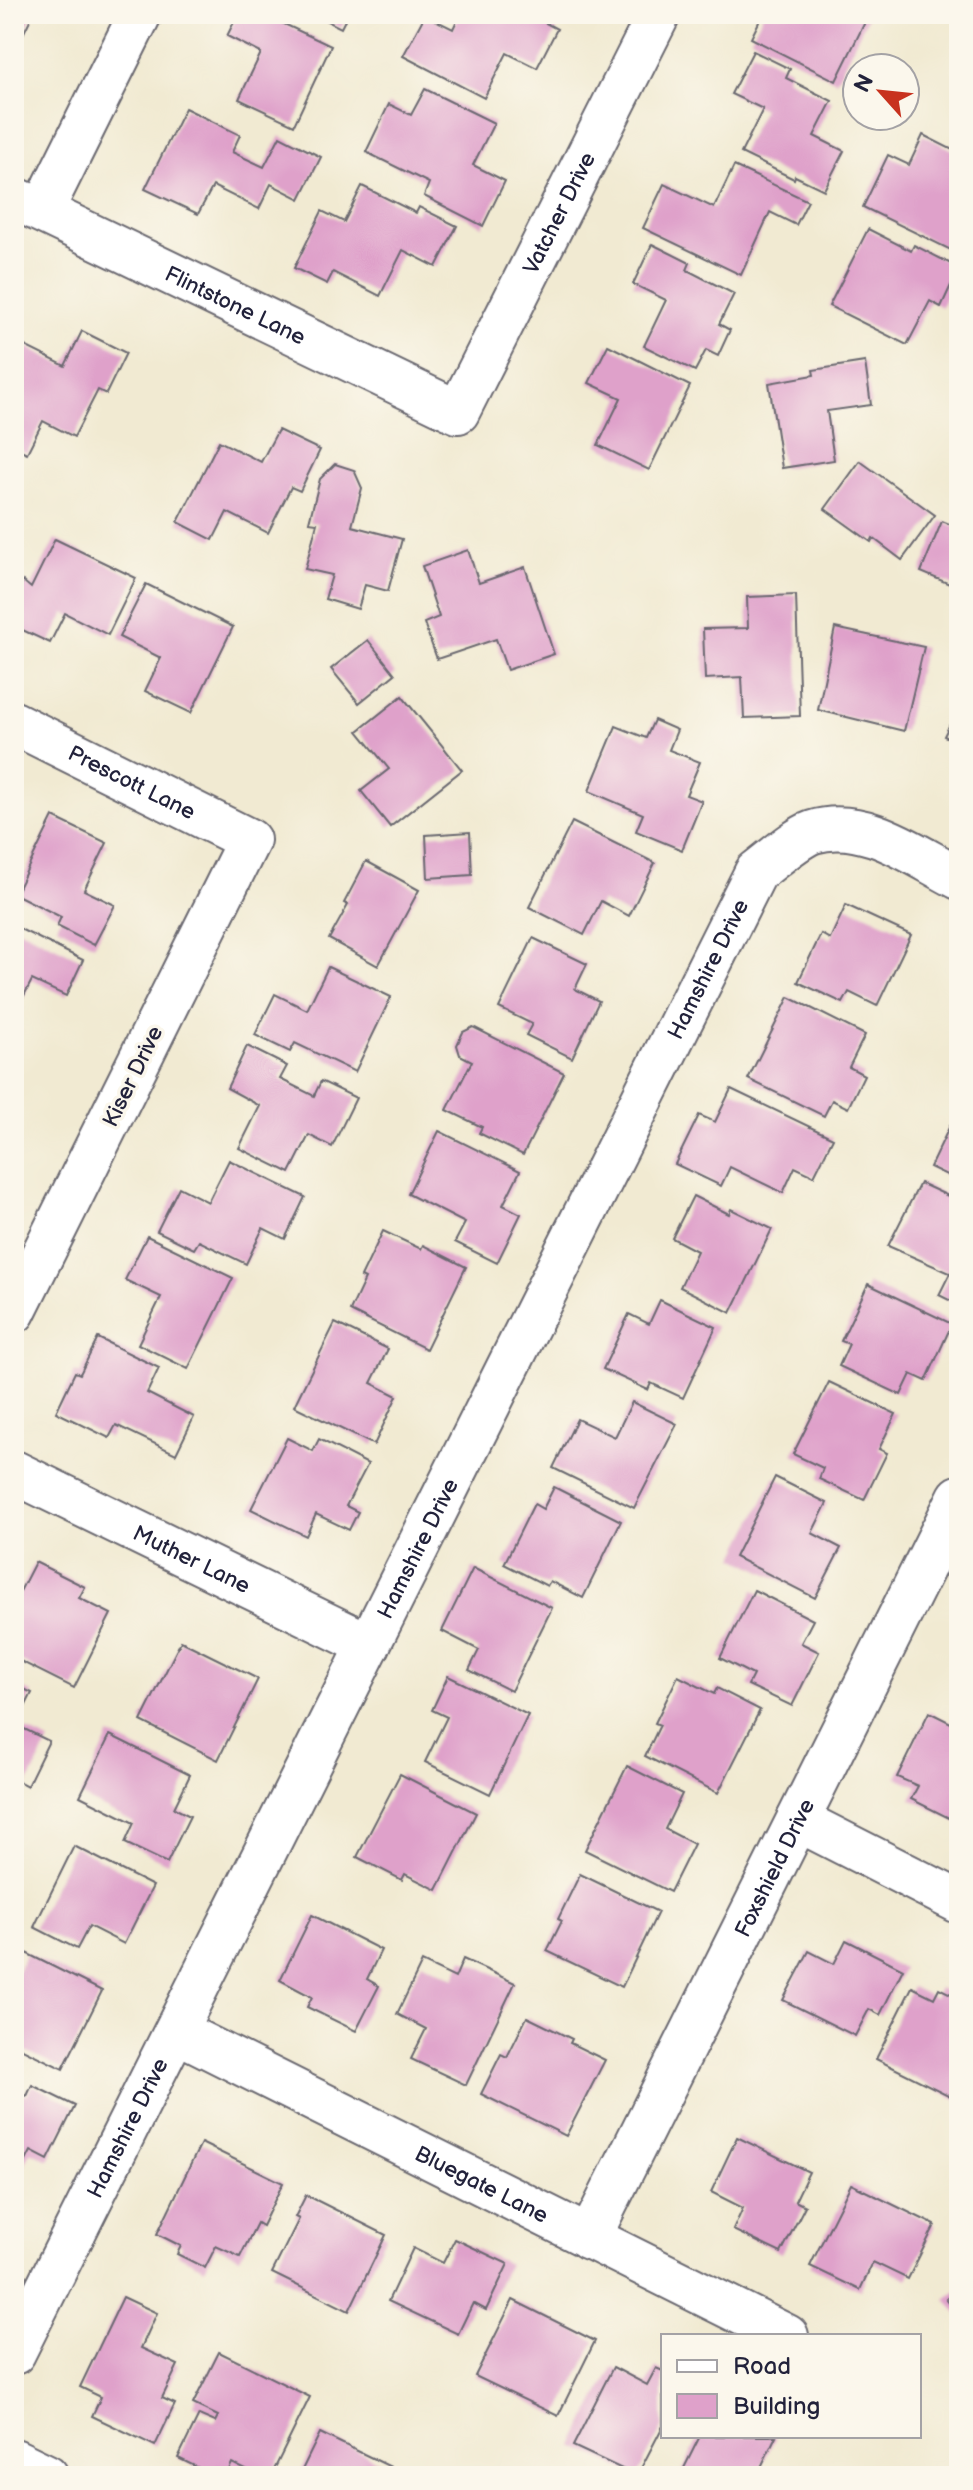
<svg xmlns="http://www.w3.org/2000/svg" width="973" height="2490" viewBox="0 0 973 2490" font-family="'Balsamiq Sans',sans-serif">
<style>
.building{fill:#dfa1ca}
.lines{fill:none;stroke-linecap:round;stroke-linejoin:round}
.minor-casing{stroke:#6a6870;stroke-width:46}
.minor{stroke:#fff;stroke-width:42}
.labels{text-anchor:middle;stroke-width:7;stroke-linejoin:round;paint-order:stroke}
.street-label{font-size:22px;fill:#22223b;stroke:#fbf7ec}
</style>
<rect width="100%" height="100%" fill="#fbf7ec"/>
<filter id="ink" filterUnits="userSpaceOnUse"><feTurbulence type="fractalNoise" baseFrequency=".0125" numOctaves="2"/><feDisplacementMap in="SourceGraphic" scale="16" xChannelSelector="R" yChannelSelector="G"/><feConvolveMatrix kernelMatrix="1 2 1 2 8 2 1 2 1" color-interpolation-filters="sRGB"/></filter>
<filter id="wash" filterUnits="userSpaceOnUse"><feTurbulence type="fractalNoise" baseFrequency=".006" numOctaves="4" result="noise"/><feDisplacementMap in="SourceGraphic" scale="32" xChannelSelector="R" yChannelSelector="G"/><feGaussianBlur stdDeviation="1.8" result="paint"/><feColorMatrix in="noise" values="0 0 0 0 0 0 0 0 0 0 0 0 0 0 0 0 0 1.4 0 .05"/><feComposite in="paint" operator="in"/></filter>
<g filter="url(#wash)">
<rect width="100%" height="100%" fill="#f1ead2"/>
<g id="blocks">
<g class="building">
<path d="M14 14H24L31 18 14 53Z"/>
<path d="M238 14H285L286 15 282 23 331 46 294 125 239 99 261 53 227 36Z"/>
<path d="M313 14H348L341 28Z"/>
<path d="M460 14H508L518 19 521 14H529L557 29 537 68 507 53 484 98 403 56 425 15 453 29Z"/>
<path d="M763 14H869L836 81 751 38Z"/>
<path d="M753 51 790 69 786 78 832 101 814 136 844 151 824 190 795 176 794 179 741 153 763 109 731 94Z"/>
<path d="M425 89 494 123 473 165 505 181 483 226 424 196 429 183 366 152 389 104 411 115Z"/>
<path d="M185 108 240 135 232 152 264 167 280 136 321 157 300 199 271 184 259 209 213 186 198 214 145 189Z"/>
<path d="M923 135 959 153V189L952 203 959 206V254L863 207 888 155 909 165Z"/>
<path d="M734 166 808 201 796 225 770 212 741 275 643 228 664 184 714 208Z"/>
<path d="M362 186 416 213 419 207 457 226 436 267 403 250 380 296 333 272 327 284 294 268 322 211 344 222Z"/>
<path d="M868 229 911 251 914 245 959 268 941 307 930 301 907 345 829 306Z"/>
<path d="M652 244 690 263 687 270 734 294 719 324 730 330 718 356 706 350 695 371 644 346 666 300 633 284Z"/>
<path d="M82 331 126 353 106 394 98 390 74 437 43 421 27 453 14 447V362L23 345 65 366Z"/>
<path d="M608 345 690 386 649 470 598 445 621 398 589 383Z"/>
<path d="M865 362 871 405 827 411 834 460 782 468 769 383 814 375 813 370Z"/>
<path d="M278 430 320 450 300 491 291 487 268 533 227 512 213 540 178 522 219 441 261 462Z"/>
<path d="M860 461 935 515 902 560 873 538 871 542 825 509Z"/>
<path d="M335 464 354 470 362 488 352 526 402 539 388 591 365 585 358 609 325 599 332 575 305 569 317 523 309 522 320 479Z"/>
<path d="M942 521 959 528V588L921 572Z"/>
<path d="M55 539 136 578 108 635 65 613 50 643 14 626V600L23 581 31 588Z"/>
<path d="M468 550 479 583 525 567 554 654 507 670 496 639 437 659 424 623 439 617 422 566Z"/>
<path d="M146 584 233 627 191 713 145 691 161 658 119 637Z"/>
<path d="M796 595 800 716 744 718 742 677 705 679 703 629 748 628 747 597Z"/>
<path d="M835 628 924 647 904 731 818 710Z"/>
<path d="M368 640 395 674 359 703 331 669Z"/>
<path d="M402 696 462 770 390 827 361 791 389 769 358 731Z"/>
<path d="M959 706V743L944 736Z"/>
<path d="M654 720 677 730 669 750 700 762 686 795 702 801 682 850 636 831 643 814 589 791 616 726 646 738Z"/>
<path d="M53 817 107 843 84 890 115 905 94 945 57 926 61 917 15 894Z"/>
<path d="M572 822 655 863 629 916 601 901 584 935 529 907Z"/>
<path d="M470 832 472 875 428 878 426 835Z"/>
<path d="M366 861 419 890 378 966 329 939 348 905 344 903Z"/>
<path d="M846 905 911 935 877 1006 849 992 843 1003 798 982 821 934 830 939Z"/>
<path d="M14 926 83 960 66 996 32 980 14 1015Z"/>
<path d="M533 938 587 964 575 989 599 1001 572 1058 526 1035 532 1024 499 1008Z"/>
<path d="M328 967 391 997 355 1072 295 1043 290 1052 255 1035 275 994 307 1010Z"/>
<path d="M789 997 865 1035 849 1067 864 1075 848 1108 832 1100 824 1116 748 1079Z"/>
<path d="M473 1027 564 1073 523 1155 479 1133 482 1127 447 1110 472 1061 460 1055 457 1045 463 1032Z"/>
<path d="M247 1046 287 1066 280 1079 314 1096 321 1081 356 1098 332 1147 309 1135 290 1173 239 1148 260 1106 227 1088Z"/>
<path d="M731 1089 833 1138 814 1176 795 1167 783 1193 730 1167 721 1186 675 1164 699 1115 715 1122Z"/>
<path d="M959 1107V1181L930 1167Z"/>
<path d="M439 1131 520 1171 503 1205 521 1214 497 1263 455 1242 465 1223 408 1194Z"/>
<path d="M229 1160 305 1197 285 1239 263 1228 246 1264 199 1241 194 1249 157 1231 179 1187 208 1202Z"/>
<path d="M920 1183 959 1201V1305L939 1295 950 1273 888 1246Z"/>
<path d="M693 1196 729 1214 731 1209 772 1229 731 1313 680 1287 697 1251 672 1238Z"/>
<path d="M383 1231 421 1249 423 1245 466 1267 426 1349 350 1311 365 1279 361 1277Z"/>
<path d="M147 1236 233 1278 188 1369 138 1344 161 1297 125 1280Z"/>
<path d="M868 1284 952 1324 926 1381 911 1374 901 1395 839 1366 849 1344 841 1341Z"/>
<path d="M660 1300 716 1327 683 1398 651 1383 648 1390 603 1369 629 1314 649 1324Z"/>
<path d="M335 1323 388 1349 371 1383 397 1396 374 1445 294 1406Z"/>
<path d="M98 1338 159 1368 147 1393 194 1417 176 1454 116 1425 109 1438 56 1412 75 1372 80 1374Z"/>
<path d="M829 1382 896 1414 879 1449 887 1453 864 1500 819 1479 823 1468 793 1454Z"/>
<path d="M632 1402 677 1424 634 1508 553 1468 577 1419 615 1437Z"/>
<path d="M287 1438 313 1451 319 1439 368 1464 346 1506 358 1512 349 1530 316 1514 306 1536 251 1509Z"/>
<path d="M775 1477 827 1503 812 1533 841 1548 815 1598 735 1557Z"/>
<path d="M554 1487 621 1521 583 1598 550 1581 547 1586 504 1564 534 1504 543 1509Z"/>
<path d="M35 1562 85 1587 79 1598 111 1614 74 1688 14 1658V1603Z"/>
<path d="M473 1568 552 1608 511 1691 469 1670 479 1650 442 1631Z"/>
<path d="M754 1590 813 1620 801 1643 819 1652 792 1706 748 1685 753 1675 720 1658Z"/>
<path d="M181 1641 258 1679 218 1760 141 1721Z"/>
<path d="M448 1676 528 1715 490 1794 425 1762 447 1717 432 1710Z"/>
<path d="M678 1676 714 1694 717 1688 760 1710 718 1793 645 1756 660 1725 655 1723Z"/>
<path d="M14 1684 32 1693 16 1725 49 1741 27 1786 14 1779Z"/>
<path d="M929 1712 959 1727V1823L911 1799 918 1786 897 1777Z"/>
<path d="M110 1735 190 1775 174 1808 190 1816 167 1863 125 1843 134 1823 80 1796Z"/>
<path d="M627 1766 682 1794 665 1829 694 1844 670 1892 585 1850Z"/>
<path d="M400 1774 476 1813 437 1890 405 1874 402 1880 357 1857Z"/>
<path d="M74 1846 153 1886 124 1944 89 1926 77 1949 34 1927Z"/>
<path d="M580 1874 658 1912 622 1987 547 1951 562 1921 558 1919Z"/>
<path d="M312 1915 381 1950 367 1979 379 1986 356 2031 307 2007 312 1997 280 1980Z"/>
<path d="M846 1940 903 1969 880 2015 869 2009 855 2036 783 2000 809 1951 834 1964Z"/>
<path d="M26 1953 102 1991 63 2069 14 2045V1978Z"/>
<path d="M463 1959 515 1983 466 2085 411 2059 426 2029 397 2014 422 1962 455 1978Z"/>
<path d="M912 1987 934 1998 939 1988 959 1998 958 2100 876 2059Z"/>
<path d="M527 2017 572 2039 570 2043 605 2060 566 2136 481 2094 501 2054 507 2057Z"/>
<path d="M32 2085 75 2106 48 2160 31 2151 18 2177 14 2175V2090L27 2096Z"/>
<path d="M737 2137 809 2172 795 2201 805 2206 781 2253 733 2230 743 2208 711 2192Z"/>
<path d="M201 2143 283 2183 262 2226 257 2223 240 2257 216 2246 205 2268 177 2254 181 2246 157 2234Z"/>
<path d="M851 2184 935 2225 908 2279 873 2262 860 2290 810 2266Z"/>
<path d="M306 2195 386 2235 349 2311 272 2273 299 2219 295 2217Z"/>
<path d="M455 2239 508 2264 486 2310 473 2303 458 2334 388 2301 413 2248 443 2263Z"/>
<path d="M959 2289V2316L946 2299Z"/>
<path d="M123 2297 157 2313 141 2348 178 2365 162 2398 175 2404 155 2446 92 2416 101 2397 80 2387Z"/>
<path d="M513 2300 595 2341 558 2416 475 2376Z"/>
<path d="M219 2352 310 2397 271 2476H258L232 2463 226 2476H215L178 2458 199 2415 215 2422 218 2416 193 2404Z"/>
<path d="M613 2367 647 2385 656 2368 663 2371V2426L637 2476 573 2446Z"/>
<path d="M320 2433 397 2470 394 2476H299Z"/>
<path d="M700 2436H776L761 2467 779 2476H680Z"/>
</g>
</g>
</g>
<g filter="url(#ink)">
<use href="#blocks" fill-opacity="0" stroke="#6a6870" stroke-width="2"/>
<g class="lines">
<defs>
<g id="minor">
<path id="s1" d="M14 198 458 412 659 14"/>
<path d="M42 211 140 14"/>
<path id="s2" d="M14 723 249 840 14 1312"/>
<path id="s3" d="M14 1472 369 1645"/>
<path d="M798 1820 959 1902"/>
<path id="s4" d="M176 2031 787 2336"/>
<path id="s5" d="M589 2238 959 1497"/>
<path id="s6" d="M14 2353 756 872C771 861 796 838 813 832 864 816 916 856 959 878"/>
<path d="M14 2460 47 2476"/>
</g>
</defs>
<use href="#minor" class="minor-casing"/>
<use href="#minor" class="minor"/>
</g>
</g>
<g class="labels">
<g class="street-label">
<text dy="8" stroke="none"><textPath href="#s1" startOffset="716">Vatcher Drive</textPath></text>
<text dy="8" stroke="none"><textPath href="#s1" startOffset="246">Flintstone Lane</textPath></text>
<text dy="8" stroke="none"><textPath href="#s2" startOffset="132">Prescott Lane</textPath></text>
<text dy="8" stroke="none"><textPath href="#s6" startOffset="1548">Hamshire Drive</textPath></text>
<text transform="translate(132 1076) rotate(-64)" y="8">Kiser Drive</text>
<text dy="8" stroke="none"><textPath href="#s6" startOffset="900">Hamshire Drive</textPath></text>
<text dy="8" stroke="none"><textPath href="#s3" startOffset="198">Muther Lane</textPath></text>
<text dy="8" stroke="none"><textPath href="#s5" startOffset="414">Foxshield Drive</textPath></text>
<text dy="8" stroke="none"><textPath href="#s6" startOffset="252">Hamshire Drive</textPath></text>
<text dy="8" stroke="none"><textPath href="#s4" startOffset="342">Bluegate Lane</textPath></text>
</g>
</g>
<rect width="973" height="2490" fill="none" stroke="#fbf7ec" stroke-width="48"/>
<rect x="661" y="2334" width="260" height="104" fill="#fbf7ec" stroke="#a4a2a5" stroke-width="2"/>
<rect x="677" y="2360" width="40" height="12" fill="#ffffff" stroke="#a4a2a5" stroke-width="2"/>
<text x="733" y="2374" font-size="24" fill="#22223b">Road</text>
<rect x="677" y="2394" width="40" height="24" fill="#dfa1ca" stroke="#a4a2a5" stroke-width="2"/>
<text x="733" y="2414" font-size="24" fill="#22223b">Building</text>
<g transform="translate(881 92) rotate(297)"><circle r="38" fill="#fbf7ec" stroke="#a4a2a5" stroke-width="2"/>
<path d="M0-6L14 30L0 20L-14 30Z" fill="#c8321e"/>
<text y="-12" font-size="22" font-weight="bold" text-anchor="middle" fill="#22223b">N</text>
</g>
</svg>
